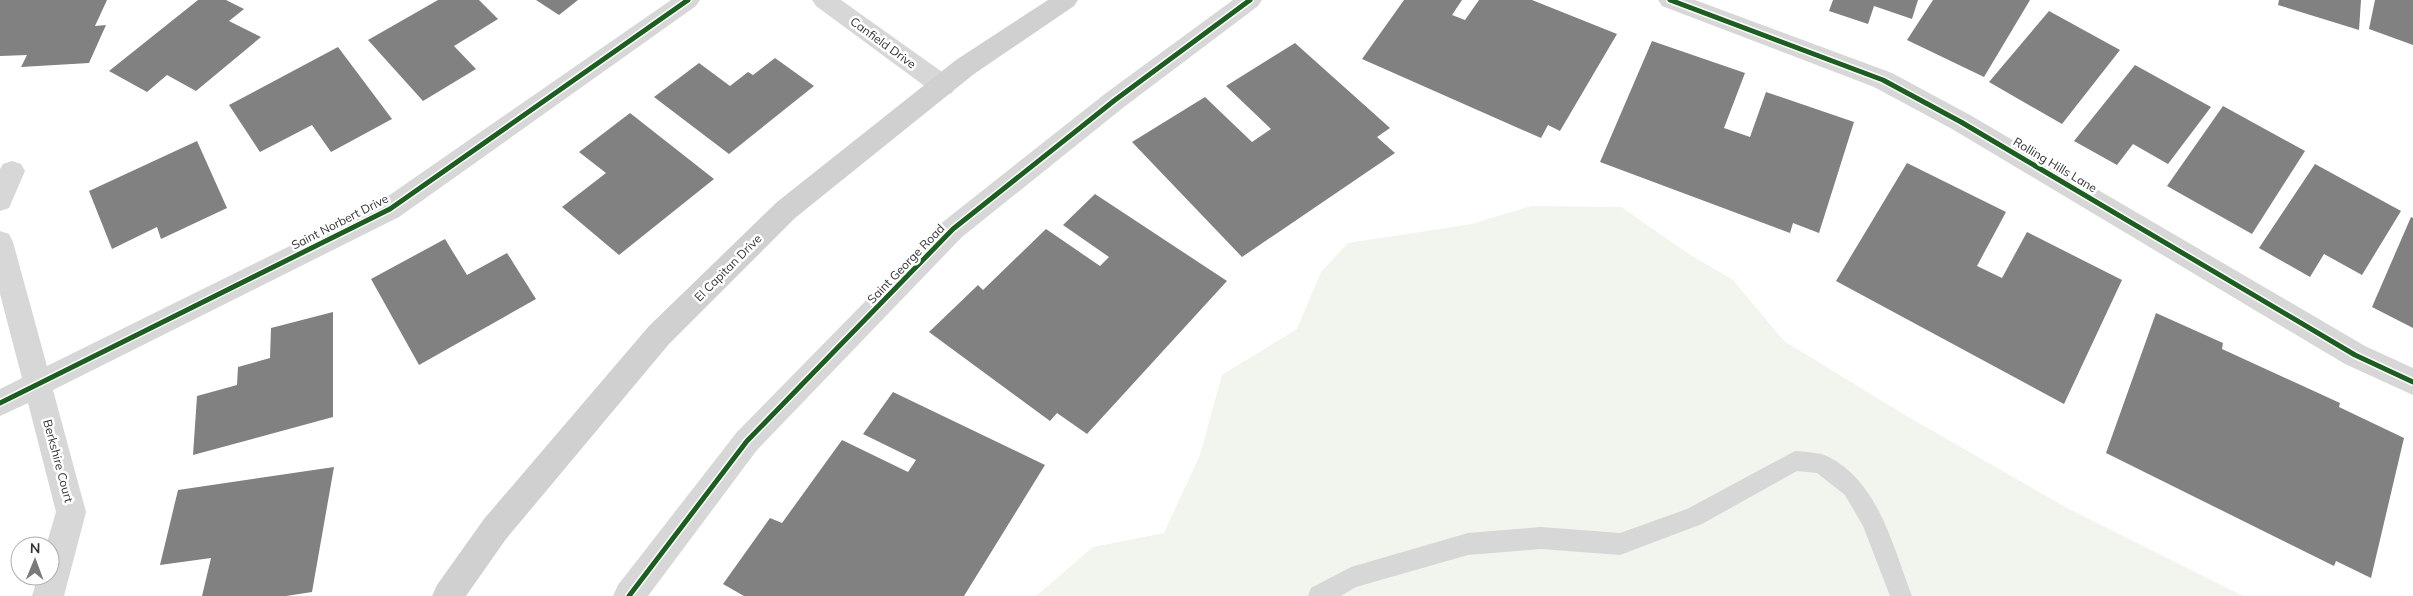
<svg xmlns="http://www.w3.org/2000/svg" width="2413" height="596" viewBox="0 0 2413 596" font-family="Mulish,sans-serif">
<style>
.green{fill:#f1f5ed}
.building{fill:#818181}
.lines{fill:none;stroke-linecap:round;stroke-linejoin:round}
.lane{fill:#d7d7d7;fill-rule:evenodd}
.street{fill:#d7d7d7;fill-rule:evenodd}
.secondary{fill:#d0d0d0;fill-rule:evenodd}
.cycleway-casing{stroke:#fff;stroke-width:8}
.cycleway{stroke:#1b5e20;stroke-width:5}
.labels{text-anchor:middle;stroke-width:5;stroke-linejoin:round;paint-order:stroke}
.street-label{font-size:12px;fill:#333;stroke:#fff}
</style>
<rect width="100%" height="100%" fill="#fff"/>
<path class="green" d="M1531 206 1621 207 1689 254 1733 280 1784 341 1905 415 2067 508 2243 596H1036L1093 547 1164 533 1200 455 1222 375 1297 329 1321 272 1348 243 1472 224Z"/>
<g class="building">
<path d="M0 0H107L95 26 106 25 89 63 21 67 27 55 0 56Z"/>
<path d="M198 0H226L244 9 229 21 261 37 196 91 167 75 147 92 109 71Z"/>
<path d="M438 0H479L498 19 454 46 476 69 423 101 368 40Z"/>
<path d="M536 0H578L559 15Z"/>
<path d="M1404 0H1462L1452 15 1465 20 1479 0H1532L1617 34 1560 131 1548 125 1541 138 1362 59Z"/>
<path d="M1833 0H1918L1912 19 1874 6 1868 24 1829 11Z"/>
<path d="M1933 0H2030L1984 77 1907 40Z"/>
<path d="M2279 0H2361L2359 30 2278 5Z"/>
<path d="M2375 0H2413V45L2369 29Z"/>
<path d="M2049 11 2120 50 2062 124 1989 82Z"/>
<path d="M1652 41 1745 73 1724 128 1750 137 1766 92 1854 122 1819 233 1793 223 1790 233 1600 162Z"/>
<path d="M1295 43 1390 128 1377 137 1395 153 1242 257 1132 142 1205 97 1252 142 1271 129 1226 86Z"/>
<path d="M338 47 392 119 331 152 312 125 260 152 229 105Z"/>
<path d="M775 58 814 86 729 154 654 97 699 63 730 86 748 72 753 75Z"/>
<path d="M2135 65 2211 107 2168 164 2133 144 2117 165 2074 141Z"/>
<path d="M2223 106 2305 151 2252 234 2167 186Z"/>
<path d="M630 113 714 179 619 255 562 207 606 173 579 152Z"/>
<path d="M197 141 227 208 161 239 157 227 112 249 89 191Z"/>
<path d="M1907 163 2006 212 1977 266 2002 278 2027 232 2122 280 2064 404 1836 281Z"/>
<path d="M2315 164 2401 211 2362 275 2324 254 2310 277 2259 248Z"/>
<path d="M1095 194 1227 281 1087 434 1057 413 1050 421 929 332 978 285 983 290 1046 229 1100 266 1109 257 1063 225Z"/>
<path d="M2411 217 2413 218V328L2372 307Z"/>
<path d="M445 239 467 275 507 253 536 299 419 365 371 279Z"/>
<path d="M333 312V417L193 455 197 396 237 385 238 367 270 358 271 328Z"/>
<path d="M2156 313 2223 343 2222 349 2340 403 2339 407 2404 438 2371 578 2336 561 2334 566 2106 453Z"/>
<path d="M893 392 1045 465 964 596H744L723 584 770 518 782 523 842 440 908 472 916 460 863 434Z"/>
<path d="M334 467 312 592 286 596H202L211 558 160 565 178 490Z"/>
</g>
<g class="lines">
<path class="lane" d="M1795 451C1806 452 1819 452 1829 457 1879 483 1893 547 1912 596H1890L1863 526 1845 495 1817 473 1797 471 1702 524 1620 555 1541 549 1468 555 1356 587 1341 596H1308L1311 588 1351 567 1468 533 1541 527 1620 533 1687 509Z"/>
<g class="street">
<path d="M671 0H700L696 6 399 217 53 390 86 512 64 596H32L38 576H50V546H46L56 512 28 403 0 416V389L22 378 0 294V231L9 234 13 242 47 366 381 201Z"/>
<path d="M812 0H841L952 79 955 86 952 93 943 96 934 93 816 6Z"/>
<path d="M1233 0H1262L1258 6 1124 107 962 237 757 450 648 596H613L618 585 737 432 944 221 1106 93Z"/>
<path d="M1658 0H1695L1892 73 1970 115 2365 346 2413 368V395L2345 364 1952 129 1874 87 1662 6Z"/>
<path d="M12 161 21 164 25 171 9 208 0 211V169L3 164Z"/>
</g>
<path class="secondary" d="M1048 0H1078L1074 6 974 74 795 218 669 344 506 539 466 596H432L437 585 484 519 649 326 777 202 956 60Z"/>
<defs>
<g id="cycleway">
<path d="M1670 0 1883 80 1961 122 2355 355 2413 382"/>
<path d="M0 403 390 209 688 0"/>
<path d="M629 596 747 441 953 229 1115 100 1250 0"/>
</g>
</defs>
<use href="#cycleway" class="cycleway-casing"/>
<use href="#cycleway" class="cycleway"/>
</g>
<g class="labels">
<g class="street-label">
<text transform="translate(883 43) rotate(36)" y="4">Canfield Drive</text>
<text transform="translate(2055 165) rotate(31)" y="4">Rolling Hills Lane</text>
<text transform="translate(340 222) rotate(-27)" y="4">Saint Norbert Drive</text>
<text transform="translate(906 264) rotate(-46)" y="4">Saint George Road</text>
<text transform="translate(728 268) rotate(-45)" y="4">El Capitan Drive</text>
<text transform="translate(58 461) rotate(75)" y="4">Berkshire Court</text>
</g>
</g>
<g transform="translate(35 561) rotate(1)"><circle r="24" fill="#ffffff" stroke="#adadad"/>
<path d="M0-4L9 19L0 12L-9 19Z" fill="#7a7a7a"/>
<text y="-8" font-size="14" font-weight="bold" text-anchor="middle" fill="#333333">N</text>
</g>
</svg>
